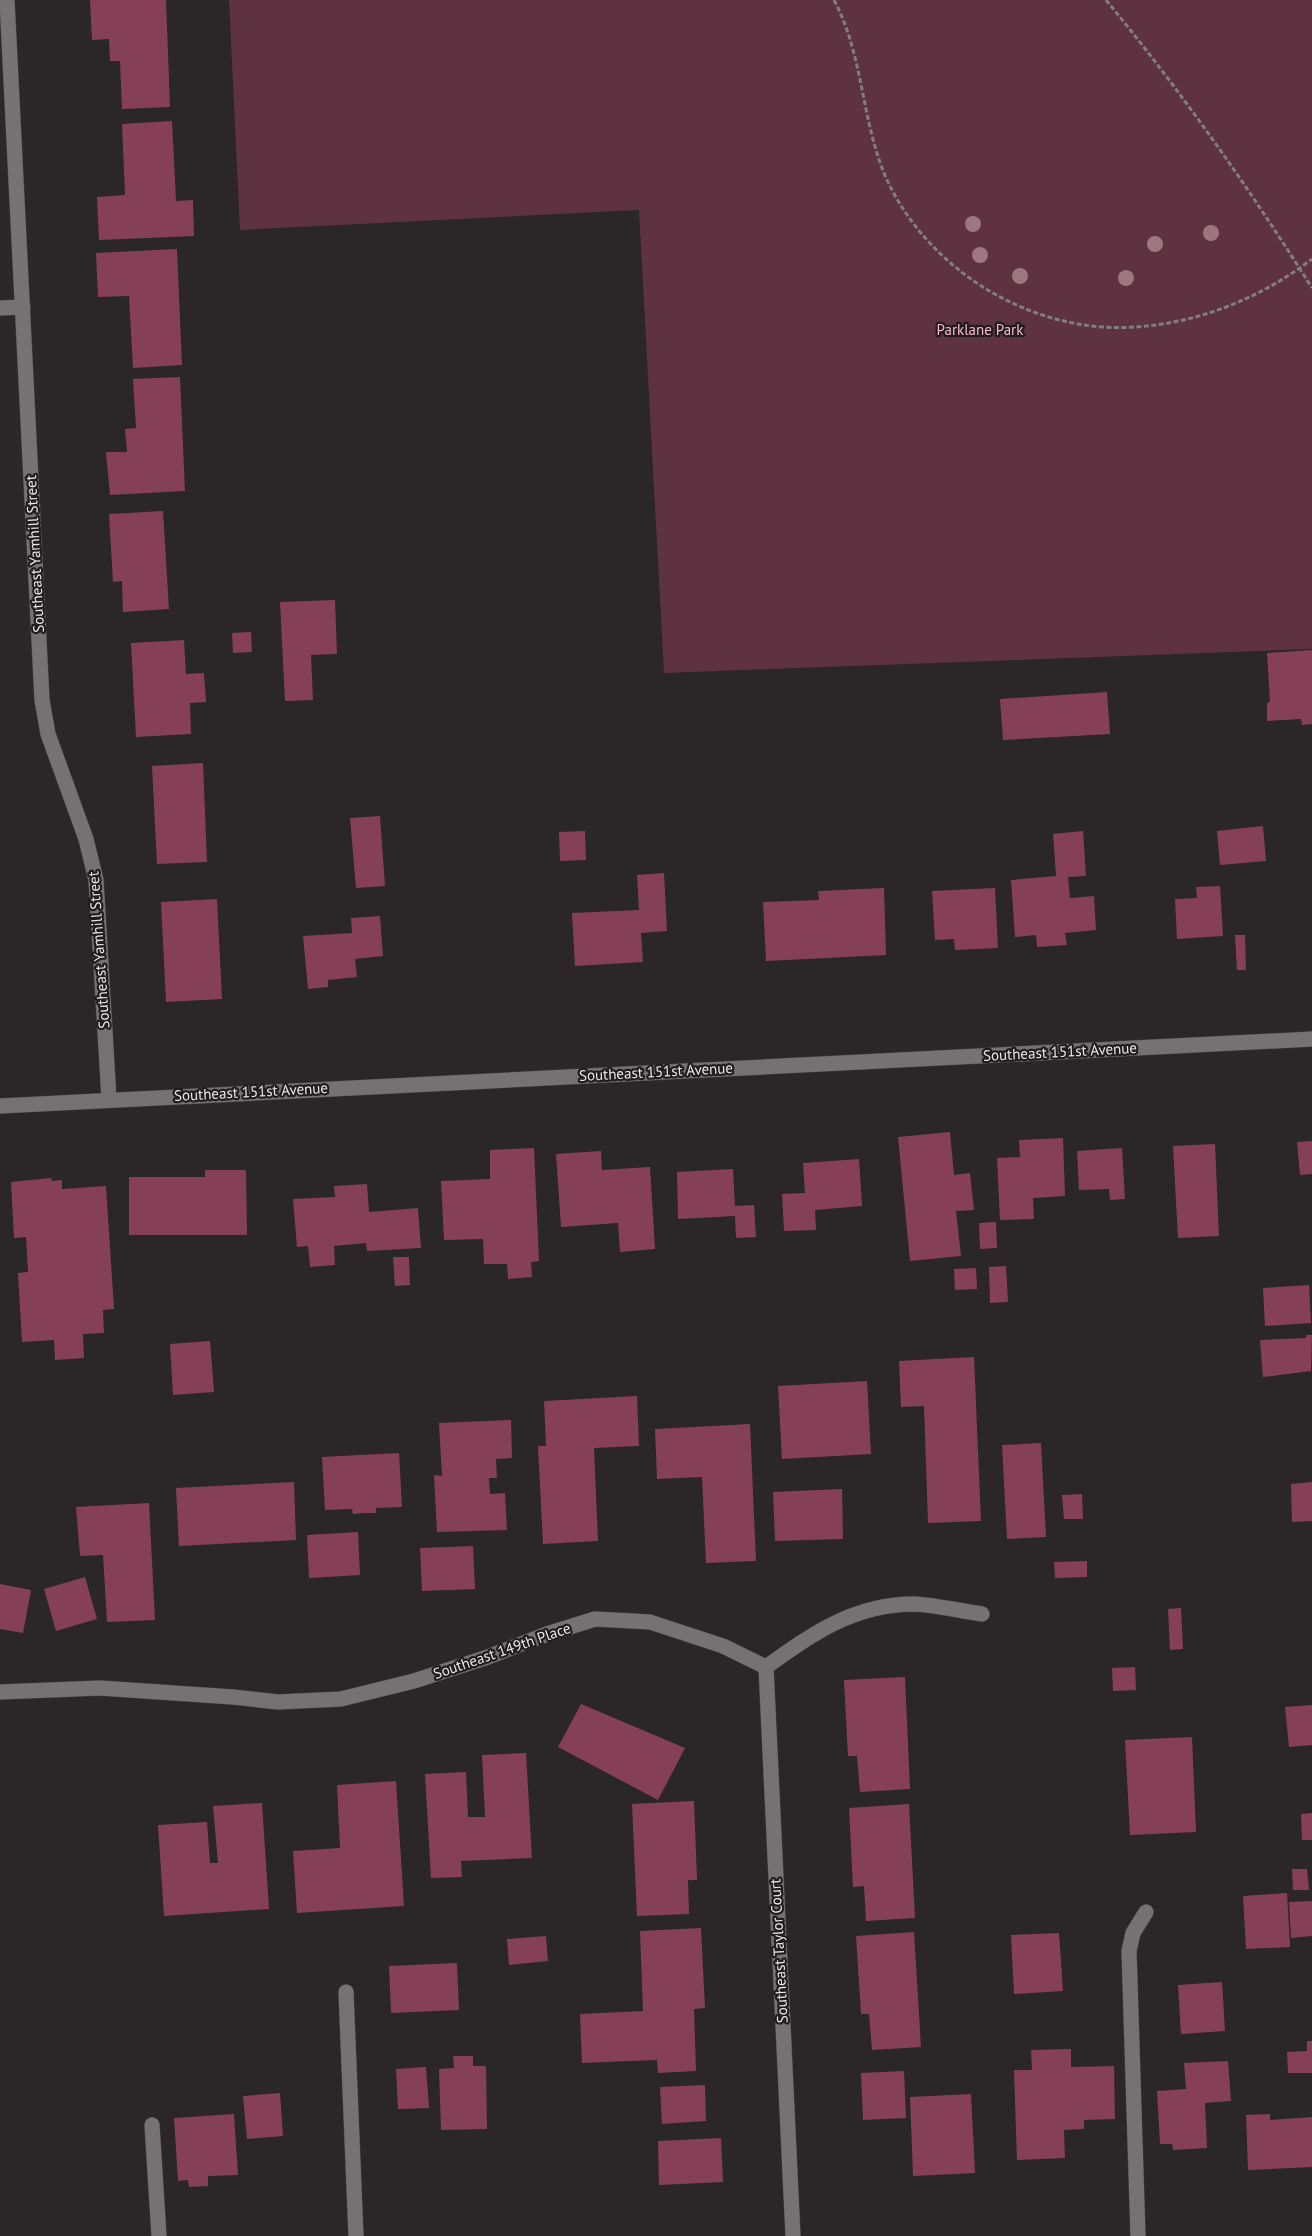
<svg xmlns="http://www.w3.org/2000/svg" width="1312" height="2236" viewBox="0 0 1312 2236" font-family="'PT Sans',sans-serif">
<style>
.green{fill:#5e3241}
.building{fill:#854058}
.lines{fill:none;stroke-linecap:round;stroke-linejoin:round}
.minor-casing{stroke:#464344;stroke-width:16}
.path{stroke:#827e80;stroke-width:3;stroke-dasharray:5 2.5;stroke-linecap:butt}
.minor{stroke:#767173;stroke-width:15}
.tree{fill:#9c7782}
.labels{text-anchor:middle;stroke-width:4.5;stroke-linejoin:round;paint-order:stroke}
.park-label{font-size:15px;fill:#f9b9cc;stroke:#211d1e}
.street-label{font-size:15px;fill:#e9e6e7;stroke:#211d1e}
</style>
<rect width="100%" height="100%" fill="#2b2628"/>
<path class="green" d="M229 0H1312V649L664 673 639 210 240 230Z"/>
<g class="building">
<path d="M90 0H166L170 107 122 109 120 61H110L109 39 92 40Z"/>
<path d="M172 121 176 201 193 200 194 236 99 240 97 197 125 195 122 124Z"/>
<path d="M177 249 182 365 133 368 129 296 98 297 96 253Z"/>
<path d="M180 377 185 491 110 495 106 452H127L125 429 136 428 133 379Z"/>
<path d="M163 511 169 609 123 612 122 581 113 582 109 514Z"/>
<path d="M335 600 337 654 311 655 313 700 285 701 280 602Z"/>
<path d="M251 632 252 652 233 653 232 633Z"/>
<path d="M184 640 186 674 204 673 206 702 190 703 191 734 136 737 131 643Z"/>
<path d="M1312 650V724L1302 725 1301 719 1267 721V703L1270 702 1267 653Z"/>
<path d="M1107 692 1110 734 1003 740 1000 699Z"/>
<path d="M203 763 207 862 157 864 152 766Z"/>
<path d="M380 816 385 886 356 888 350 818Z"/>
<path d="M1263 826 1266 861 1220 865 1217 831Z"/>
<path d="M585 831 586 860 560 861 559 832Z"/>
<path d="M1083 831 1086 876 1068 877 1070 898 1094 896 1096 930 1065 933 1067 945 1037 947 1036 935 1015 937 1011 880 1056 876 1053 834Z"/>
<path d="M664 873 667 931 641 933 643 962 575 966 572 913 639 910 637 875Z"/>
<path d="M1220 886 1223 936 1177 939 1175 899 1197 898 1196 887Z"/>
<path d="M884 888 886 955 766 961 763 902 819 900 818 891Z"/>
<path d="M995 888 998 948 955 950 954 939 935 940 932 891Z"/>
<path d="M217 899 222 999 166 1002 161 902Z"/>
<path d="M380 916 383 956 355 959 357 977 328 980V987L308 989 303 936 352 933 351 918Z"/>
<path d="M1235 935H1245L1246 970H1237Z"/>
<path d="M950 1132 954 1175 970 1173 974 1210 956 1211 961 1256 910 1261 898 1137Z"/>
<path d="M1063 1138 1065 1196 1033 1198 1034 1219 1000 1220 997 1158 1020 1157 1019 1140Z"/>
<path d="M1312 1141V1174L1300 1175 1297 1142Z"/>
<path d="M1215 1144 1219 1236 1178 1238 1173 1146Z"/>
<path d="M534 1148 539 1261 531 1262 532 1277 508 1279 507 1264H484L483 1239 444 1240 441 1181 490 1179V1150Z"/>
<path d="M1122 1148 1125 1199 1110 1200 1109 1189 1079 1190 1077 1151Z"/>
<path d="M601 1151 602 1170 650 1167 655 1249 620 1252 618 1223 561 1227 556 1154Z"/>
<path d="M859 1159 862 1206 815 1210 816 1230 784 1231 782 1194 805 1193 803 1163Z"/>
<path d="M733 1169 735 1206 754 1205 756 1237 736 1238 735 1216 678 1219 677 1172Z"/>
<path d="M205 1170H246L247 1235H129V1177H205Z"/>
<path d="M51 1178 52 1181 62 1180V1189L106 1186 114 1309 103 1310 104 1333 83 1334 84 1358 55 1360 54 1340 22 1342 18 1273 28 1272 26 1237 14 1238 11 1182Z"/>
<path d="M367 1184 369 1212 418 1208 421 1248 367 1251 366 1243 334 1246 335 1265 310 1267 308 1246 297 1247 293 1199 335 1197 334 1186Z"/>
<path d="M996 1222 997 1248 980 1249 979 1223Z"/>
<path d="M393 1257H409L410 1285 395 1286Z"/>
<path d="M1006 1266 1008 1302 990 1303 989 1267Z"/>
<path d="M976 1268 977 1289 955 1290 954 1269Z"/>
<path d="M1309 1285 1311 1323 1265 1326 1263 1288Z"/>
<path d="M1306 1335H1312L1311 1371 1263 1377 1260 1340 1306 1338Z"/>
<path d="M210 1341 214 1392 173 1395 170 1344Z"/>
<path d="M974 1357 981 1521 928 1523 924 1406 901 1407 899 1361Z"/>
<path d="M867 1381 871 1454 782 1459 778 1386Z"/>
<path d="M637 1396 639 1446 594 1448 598 1541 543 1544 538 1446H546L544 1401Z"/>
<path d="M511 1420 512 1458 496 1459 497 1478H489L490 1494 505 1493 507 1530 437 1532 434 1475 442 1476 439 1423Z"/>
<path d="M750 1424 756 1561 706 1563 702 1477 657 1479 655 1429Z"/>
<path d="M1041 1443 1046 1537 1007 1539 1002 1445Z"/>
<path d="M399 1453 402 1507 376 1508V1513H364L353 1514 352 1509 325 1510 322 1457Z"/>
<path d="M294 1482 296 1540 179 1546 176 1488Z"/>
<path d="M1312 1482V1521L1292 1522 1291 1484Z"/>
<path d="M842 1489 843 1539 775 1541 773 1492Z"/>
<path d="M1082 1494 1083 1519H1064L1062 1495Z"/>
<path d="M149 1503 155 1620 107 1622 103 1555 80 1556 76 1507Z"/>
<path d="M358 1532 360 1575 309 1578 307 1535Z"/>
<path d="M473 1546 475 1589 422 1591 420 1548Z"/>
<path d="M1087 1561V1577L1055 1578 1054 1562Z"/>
<path d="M85 1577 97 1619 56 1631 44 1589Z"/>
<path d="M0 1584 31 1590 23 1633 0 1629Z"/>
<path d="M1181 1608 1183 1649 1170 1650 1168 1609Z"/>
<path d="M1135 1667 1136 1690 1113 1691 1112 1668Z"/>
<path d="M905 1677 910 1789 860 1792 857 1756H848L844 1680Z"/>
<path d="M581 1704 685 1748 658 1800 558 1747Z"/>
<path d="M1312 1705V1745L1289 1747 1285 1707Z"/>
<path d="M1192 1737 1196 1832 1130 1835 1125 1740Z"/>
<path d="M526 1753 532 1858 461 1861 462 1877 431 1878 425 1774 466 1772 468 1817H485L482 1755Z"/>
<path d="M396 1781 404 1906 297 1913 293 1851 340 1848 337 1785Z"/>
<path d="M694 1801 697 1880H688L689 1914 637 1916 632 1804Z"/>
<path d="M262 1803 269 1909 164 1916 158 1825 207 1822 210 1863H218L213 1806Z"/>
<path d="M909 1804 915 1918 866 1921 864 1886 853 1887 849 1808Z"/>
<path d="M1312 1813V1840H1302L1301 1814Z"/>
<path d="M1292 1869H1307L1309 1890H1293Z"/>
<path d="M1287 1893 1290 1947 1246 1949 1243 1896Z"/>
<path d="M1312 1901V1936L1291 1938 1289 1902Z"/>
<path d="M701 1928 705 2008 694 2009 696 2071 658 2073 657 2060 582 2063 580 2014 643 2011 640 1931Z"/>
<path d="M914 1932 921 2047 872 2050 869 2014H861L856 1936Z"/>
<path d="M1059 1933 1063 1991 1014 1994 1011 1935Z"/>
<path d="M546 1936 548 1961 509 1965 507 1939Z"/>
<path d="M457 1963 459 2010 391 2013 389 1966Z"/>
<path d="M1222 1982 1225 2031 1181 2034 1178 1985Z"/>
<path d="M1307 2041H1312V2073H1288L1287 2052 1307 2051Z"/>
<path d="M1071 2049V2067L1114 2066 1115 2119 1084 2120V2129L1064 2130 1065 2158 1017 2160 1014 2070H1032L1031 2050Z"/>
<path d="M453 2056H473V2066H486L487 2129 441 2130 439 2069 454 2068Z"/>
<path d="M1228 2061 1231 2101 1205 2103 1207 2148 1173 2150 1172 2144H1160L1157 2091 1186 2089 1184 2063Z"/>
<path d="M426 2067 429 2108 398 2109 396 2069Z"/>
<path d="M904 2071 906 2118 863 2120 861 2073Z"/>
<path d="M705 2085 706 2121 662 2124 660 2087Z"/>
<path d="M280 2093 283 2136 247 2139 243 2096Z"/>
<path d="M971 2094 975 2173 913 2176 910 2097Z"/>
<path d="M234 2114 238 2175 208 2176V2186L189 2187 188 2180 178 2181 174 2118Z"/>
<path d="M1270 2114V2120L1312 2117V2167L1248 2170 1246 2115Z"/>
<path d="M721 2138 723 2182 659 2185 658 2141Z"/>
</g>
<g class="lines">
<defs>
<g id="minor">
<path d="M7 0 42 700 48 734 86 839 96 880 109 1099"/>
<path d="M0 308 23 307"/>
<path d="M0 1106 1312 1039"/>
<path d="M766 1667 793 2236"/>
<path d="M766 1667C812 1634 854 1604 914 1604 936 1605 960 1611 982 1614"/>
<path d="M0 1692 100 1688 233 1697 278 1702 341 1699 414 1681 488 1657 547 1634 595 1619 650 1622 723 1646 766 1667"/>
<path d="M346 1992 356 2236"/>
<path d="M152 2125 159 2236"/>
<path d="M1138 2236 1129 1951 1133 1933 1146 1912"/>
</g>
</defs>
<use href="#minor" class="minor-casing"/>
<g class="path">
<path d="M834 0C864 56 861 122 887 180 930 272 1033 334 1135 327 1199 323 1261 298 1312 259"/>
<path d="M1106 0C1181 91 1249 188 1312 288"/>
</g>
<use href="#minor" class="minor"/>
</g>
<g class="tree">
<circle cx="973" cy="224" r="8"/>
<circle cx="1211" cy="233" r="8"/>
<circle cx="1155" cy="244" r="8"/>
<circle cx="980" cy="255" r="8"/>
<circle cx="1020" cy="276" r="8"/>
<circle cx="1126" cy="278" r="8"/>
</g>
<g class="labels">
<g class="park-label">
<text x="980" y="335">Parklane Park</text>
</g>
<g class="street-label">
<text transform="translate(35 554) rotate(-93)" y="5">Southeast Yamhill Street</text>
<text transform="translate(99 950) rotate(-94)" y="5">Southeast Yamhill Street</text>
<text transform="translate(1060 1052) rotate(-3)" y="5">Southeast 151st Avenue</text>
<text transform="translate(656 1072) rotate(-3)" y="5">Southeast 151st Avenue</text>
<text transform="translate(251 1092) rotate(-3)" y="5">Southeast 151st Avenue</text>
<text transform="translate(502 1651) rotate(-19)" y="5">Southeast 149th Place</text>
<text transform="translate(779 1951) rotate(-93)" y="5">Southeast Taylor Court</text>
</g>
</g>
</svg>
